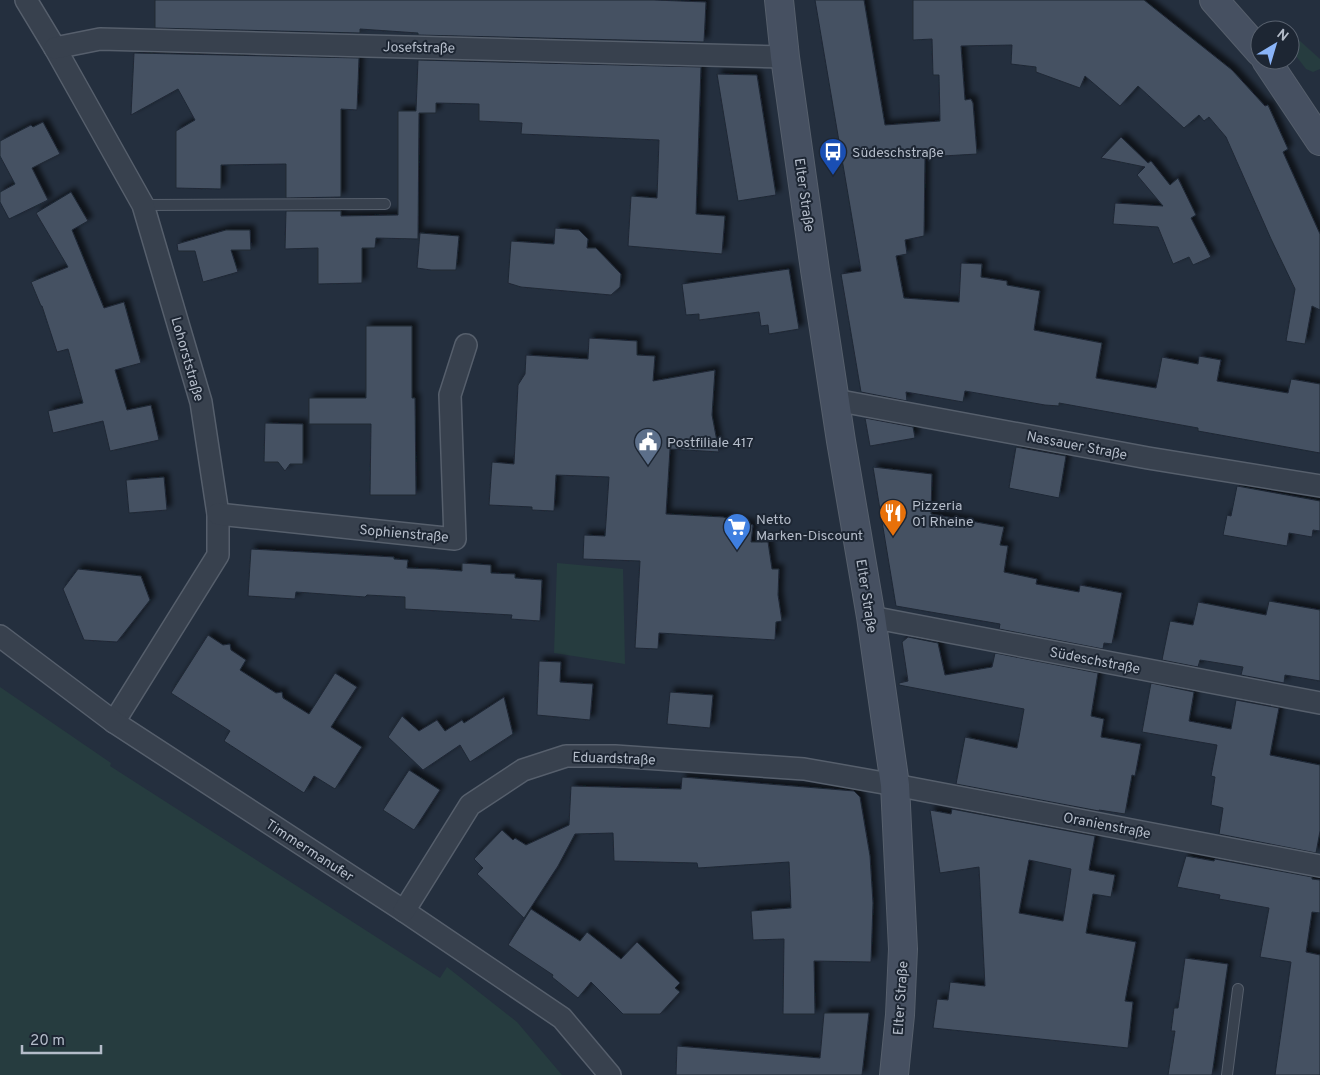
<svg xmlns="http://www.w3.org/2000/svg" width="1320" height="1075" viewBox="0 0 1320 1075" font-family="Overpass,sans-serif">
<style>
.green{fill:#263c3f}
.building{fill:#455162;stroke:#1f2835;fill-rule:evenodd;filter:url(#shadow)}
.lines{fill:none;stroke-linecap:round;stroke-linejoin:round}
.lane-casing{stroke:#565f6c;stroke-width:12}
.street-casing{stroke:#565f6c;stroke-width:24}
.secondary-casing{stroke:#565f6c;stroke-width:30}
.lane{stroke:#38414e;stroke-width:10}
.street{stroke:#38414e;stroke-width:21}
.secondary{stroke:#465061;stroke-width:28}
.labels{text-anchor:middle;stroke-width:4;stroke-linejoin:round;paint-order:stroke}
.street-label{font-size:14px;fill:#b4bcc9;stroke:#1d2633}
.poi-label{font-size:14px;fill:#b4bcc9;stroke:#1d2633;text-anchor:start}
</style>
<defs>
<filter id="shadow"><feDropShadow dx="4.5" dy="-4.5" stdDeviation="2.5" flood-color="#0009"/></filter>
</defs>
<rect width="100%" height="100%" fill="#242f3e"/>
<g class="green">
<path d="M1290 32 1320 59V69L1313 72 1306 69 1290 48Z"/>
<path d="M557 563 623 569 625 664 554 653Z"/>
<path d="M0 687 111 763 110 766 440 978 447 967 517 1022 562 1075H0Z"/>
</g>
<g class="building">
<path d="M155 0H654L706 2 704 42 418 35V33L360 29V33L155 28Z"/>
<path d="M815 0H864L885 125 940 121 939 75H933L932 39 913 40V0H1144L1232 70 1265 106 1268 105 1288 149 1283 152 1320 234V310L1312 306 1305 344 1286 341 1295 289 1271 239 1226 137 1209 117 1204 121 1199 115 1184 128 1138 86 1120 106 1085 76 1080 88 1036 72V67L1011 64 1012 45 961 46 965 100 971 99 973 103 977 154 925 157 924 236 905 240 907 254 896 256 904 298 959 302 961 263 982 264 981 277 1007 281V285L1040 291 1034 330 1102 343 1096 378 1156 388 1162 357 1198 364 1199 356 1221 360 1217 381 1288 393 1291 379 1320 384V453L1198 431V428L1059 403V406L1045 405 965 391 963 402 906 392 907 401 861 392 841 274 861 271Z"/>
<path d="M134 53 359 58 357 110 341 109V197L286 198V164L221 165V189L176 188V131L195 120 178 89 131 115Z"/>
<path d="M418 60 701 67 696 214 725 216 722 254 628 246 631 196 657 198 659 140 521 134 522 123 479 121V104L436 103V113H419L418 239 376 238 375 248H362V283L318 284V248L285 249 286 211H341V216L398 215V111H416Z"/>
<path d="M717 74 757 75 776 195 738 201Z"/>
<path d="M43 122 60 154 32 168 48 200 9 219 0 202V192L15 184 0 156V141L31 125 33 127Z"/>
<path d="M1121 137 1148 163 1151 161 1170 185 1178 178 1196 215 1191 218 1211 257 1193 265 1189 257 1173 264 1158 227 1113 224 1115 203 1163 206 1137 175 1145 167 1101 158Z"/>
<path d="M71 192 88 221 72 230 104 308 124 302 141 363 115 370 127 410 151 405 159 440 110 451 103 421 53 433 48 411 83 403 68 349 57 352 42 306H41L31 282 68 267 36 213Z"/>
<path d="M555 228 579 230 588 239 587 248H596L621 274 620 287 611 295 521 287 508 283 511 241 554 244Z"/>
<path d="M226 230H250L251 250H231L238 272 203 282 195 251H178L177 244Z"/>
<path d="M420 233 459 236 456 270H431L417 268Z"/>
<path d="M789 269 799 329 769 334 768 325 761 326 759 312 699 320V314L686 315 682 284Z"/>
<path d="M366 326H412V398H415L416 495H370L371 424H309V398H366Z"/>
<path d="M589 338 637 341V355L655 356 653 381 715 370 712 415 719 452 670 449 666 514 723 517 753 525 751 542H768L772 569H779L778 595 782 621 776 622 775 640 659 633 658 649 635 648 640 561 583 559 584 535 605 536 609 477 556 475 554 511 532 510V507L489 505 492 462 514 464 518 385 525 374 526 355 588 359Z"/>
<path d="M865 418 913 427 915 438 870 446Z"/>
<path d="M265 423 303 424V464H290L285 471 278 462H264Z"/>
<path d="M1016 447 1066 456 1059 498 1009 488Z"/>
<path d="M873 467 932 474 931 514 1004 527 1000 545 1008 546 1004 572 1037 579 1036 584 1079 592 1080 585 1122 593 1112 644 1104 643 1103 649 999 629 1000 624 896 606Z"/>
<path d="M164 477 167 510 129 513 126 480Z"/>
<path d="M1237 486 1320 501V531L1313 530 1312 537 1289 533 1287 546 1223 535 1227 515 1231 516Z"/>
<path d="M251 549 394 557V559L408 560 407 568 435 569 462 571V563L491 565V573L515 574V578L542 580 540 621 511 619 512 615 405 609V597L367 595 365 597 296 592 295 599 248 596Z"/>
<path d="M78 569 141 576 150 600 117 642 84 640 63 589Z"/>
<path d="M1269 601 1320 610V681L1285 675 1284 683 1241 675 1243 667 1200 660 1198 667 1162 660 1170 621 1193 625 1198 602 1266 615Z"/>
<path d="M208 635 223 645 230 644 231 650 246 660 240 670 276 693 282 692 283 698 309 714 335 673 357 687 331 727 362 747 335 789 314 776 304 793 224 741 230 731 171 693Z"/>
<path d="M908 637 938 643 945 675 992 667 995 653 1098 673 1091 716 1104 719 1101 737 1141 744 1135 776 1132 775 1125 814 1099 810V811L956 784 965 737 1017 748 1024 709 899 685V683L908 681 902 642Z"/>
<path d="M539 661 561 662 560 682 593 684 590 720 537 715Z"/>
<path d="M1151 683 1194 692 1189 721 1231 729 1236 700 1279 708 1270 755 1320 765V831L1316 853 1219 834 1223 808 1211 805 1215 777 1211 776 1217 745 1142 732Z"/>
<path d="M670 692 713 695 710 728 667 724Z"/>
<path d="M504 697 513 734 470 762 460 745 423 770 388 737 402 716 419 731 437 720 445 731 462 720 464 723Z"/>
<path d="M409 770 440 790 414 830 383 810Z"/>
<path d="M682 777 854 791 860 797 870 856 873 903 871 962 814 961 815 1014H783L784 939 753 940 751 911 791 908 789 862 698 868 697 863 614 861 613 833 575 834 558 866 524 918 477 874 483 868 474 859 502 830 513 840 515 838 526 845 569 825 571 786 681 789Z"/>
<path d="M952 809 1095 836 1089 870 1115 875 1111 897 1093 894 1086 933 1136 942 1125 1001 1133 1002 1128 1048 933 1028 937 999 948 1000 950 982 985 986 979 867 940 873 930 810 951 814ZM1029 860 1071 869 1063 921 1019 913Z"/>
<path d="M1186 856 1214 861 1215 859 1312 877V879L1320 880V913L1312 912 1306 952 1320 955V1075H1275L1291 962 1260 957 1269 908 1219 899 1220 895 1177 887Z"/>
<path d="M531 909 580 941 587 932 621 959 637 942 680 983 675 988 680 992 660 1014H623L591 982 578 998 552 977 553 975 508 945Z"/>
<path d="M1185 958 1228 964 1212 1075H1168L1175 1031H1171L1174 1008H1178Z"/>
<path d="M824 1013H869L862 1075H676L677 1046 820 1058Z"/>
</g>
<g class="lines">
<defs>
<g id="lane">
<path d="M143 205 385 204"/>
<path d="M1227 1075 1238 989"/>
</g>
<g id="street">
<path d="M26 0 55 48 143 205 201 402 218 514V555L114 722"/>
<path d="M55 48 100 39 785 57"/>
<path d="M835 400 1148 458 1320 486"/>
<path d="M218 514 455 539 450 395 466 345"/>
<path d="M871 617 1320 703"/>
<path d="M0 636 114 722 404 911 562 1018 610 1075"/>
<path d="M404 911 470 805 523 770 566 756H615L804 769 895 785 1320 866"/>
</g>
<g id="secondary">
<path d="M779 0 785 57 815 270 841 441 871 617 895 785 903 949 900 1015 894 1075"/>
<path d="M1214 0 1260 52"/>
<path d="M1266 60 1320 141"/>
</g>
</defs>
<use href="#lane" class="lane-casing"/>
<use href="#street" class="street-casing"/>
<use href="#secondary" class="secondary-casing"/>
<use href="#lane" class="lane"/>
<use href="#street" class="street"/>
<use href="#secondary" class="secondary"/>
</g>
<defs>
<symbol id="bus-pin" viewBox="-11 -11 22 30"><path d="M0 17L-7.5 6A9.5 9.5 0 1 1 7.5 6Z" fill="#1a4fb4" stroke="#1d2633"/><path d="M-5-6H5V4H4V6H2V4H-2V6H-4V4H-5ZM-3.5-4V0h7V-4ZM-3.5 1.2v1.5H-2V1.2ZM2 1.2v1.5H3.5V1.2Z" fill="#fff"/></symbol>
<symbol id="civic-pin" viewBox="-11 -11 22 30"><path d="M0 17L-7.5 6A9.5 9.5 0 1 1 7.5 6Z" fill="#5c6f8a" stroke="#1d2633"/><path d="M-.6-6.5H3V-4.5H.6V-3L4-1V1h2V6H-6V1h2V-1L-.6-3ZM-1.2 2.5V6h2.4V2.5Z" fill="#fff"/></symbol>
<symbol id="restaurant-pin" viewBox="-11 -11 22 30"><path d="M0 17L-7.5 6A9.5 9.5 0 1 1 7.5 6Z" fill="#e8710a" stroke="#1d2633"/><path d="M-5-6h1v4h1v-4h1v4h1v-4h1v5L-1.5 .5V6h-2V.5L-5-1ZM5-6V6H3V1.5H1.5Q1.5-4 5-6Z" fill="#fff"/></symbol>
<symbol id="supermarket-pin" viewBox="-11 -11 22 30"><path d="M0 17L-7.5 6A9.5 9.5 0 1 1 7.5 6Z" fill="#3f7fe0" stroke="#1d2633"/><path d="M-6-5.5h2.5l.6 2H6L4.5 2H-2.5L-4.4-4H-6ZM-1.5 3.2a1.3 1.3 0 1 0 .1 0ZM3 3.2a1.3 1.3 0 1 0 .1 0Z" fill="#fff"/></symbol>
</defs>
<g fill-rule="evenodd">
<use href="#bus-pin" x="817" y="136" width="32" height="43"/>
<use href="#civic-pin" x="632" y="426" width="32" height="43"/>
<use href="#restaurant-pin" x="877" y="497" width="32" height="43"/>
<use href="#supermarket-pin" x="721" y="511" width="32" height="43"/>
</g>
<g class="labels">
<g class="street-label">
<text transform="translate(419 47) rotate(1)" y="5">Josefstraße</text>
<text transform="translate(805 195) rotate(82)" y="5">Elter Straße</text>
<text transform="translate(188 359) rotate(74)" y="5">Lohorststraße</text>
<text transform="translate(1077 445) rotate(11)" y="5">Nassauer Straße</text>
<text transform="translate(404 533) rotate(5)" y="5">Sophienstraße</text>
<text transform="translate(867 596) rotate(81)" y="5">Elter Straße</text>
<text transform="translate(1095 660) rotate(11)" y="5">Südeschstraße</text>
<text transform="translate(614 758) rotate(2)" y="5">Eduardstraße</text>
<text transform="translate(1107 825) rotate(11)" y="5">Oranienstraße</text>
<text transform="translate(310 850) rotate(33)" y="5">Timmermanufer</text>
<text transform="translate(900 998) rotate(-86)" y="5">Elter Straße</text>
</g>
<g class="poi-label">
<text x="852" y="157">Südeschstraße</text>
<text x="667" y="447">Postfiliale 417</text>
<text x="912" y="510">Pizzeria<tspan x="912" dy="16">01 Rheine</tspan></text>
<text x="756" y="524">Netto<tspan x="756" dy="16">Marken-Discount</tspan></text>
</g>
</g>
<g transform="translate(1275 45) rotate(38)"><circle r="24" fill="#1d2633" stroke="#59626f"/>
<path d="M0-4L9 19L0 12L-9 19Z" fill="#8ab4f8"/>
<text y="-8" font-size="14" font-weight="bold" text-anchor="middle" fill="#b4bcc9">N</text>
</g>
<path d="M22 1045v8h79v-8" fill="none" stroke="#b4bcc9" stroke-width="2.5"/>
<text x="30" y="1045" font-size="15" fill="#b4bcc9" stroke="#1d2633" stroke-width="4" paint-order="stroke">20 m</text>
</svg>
